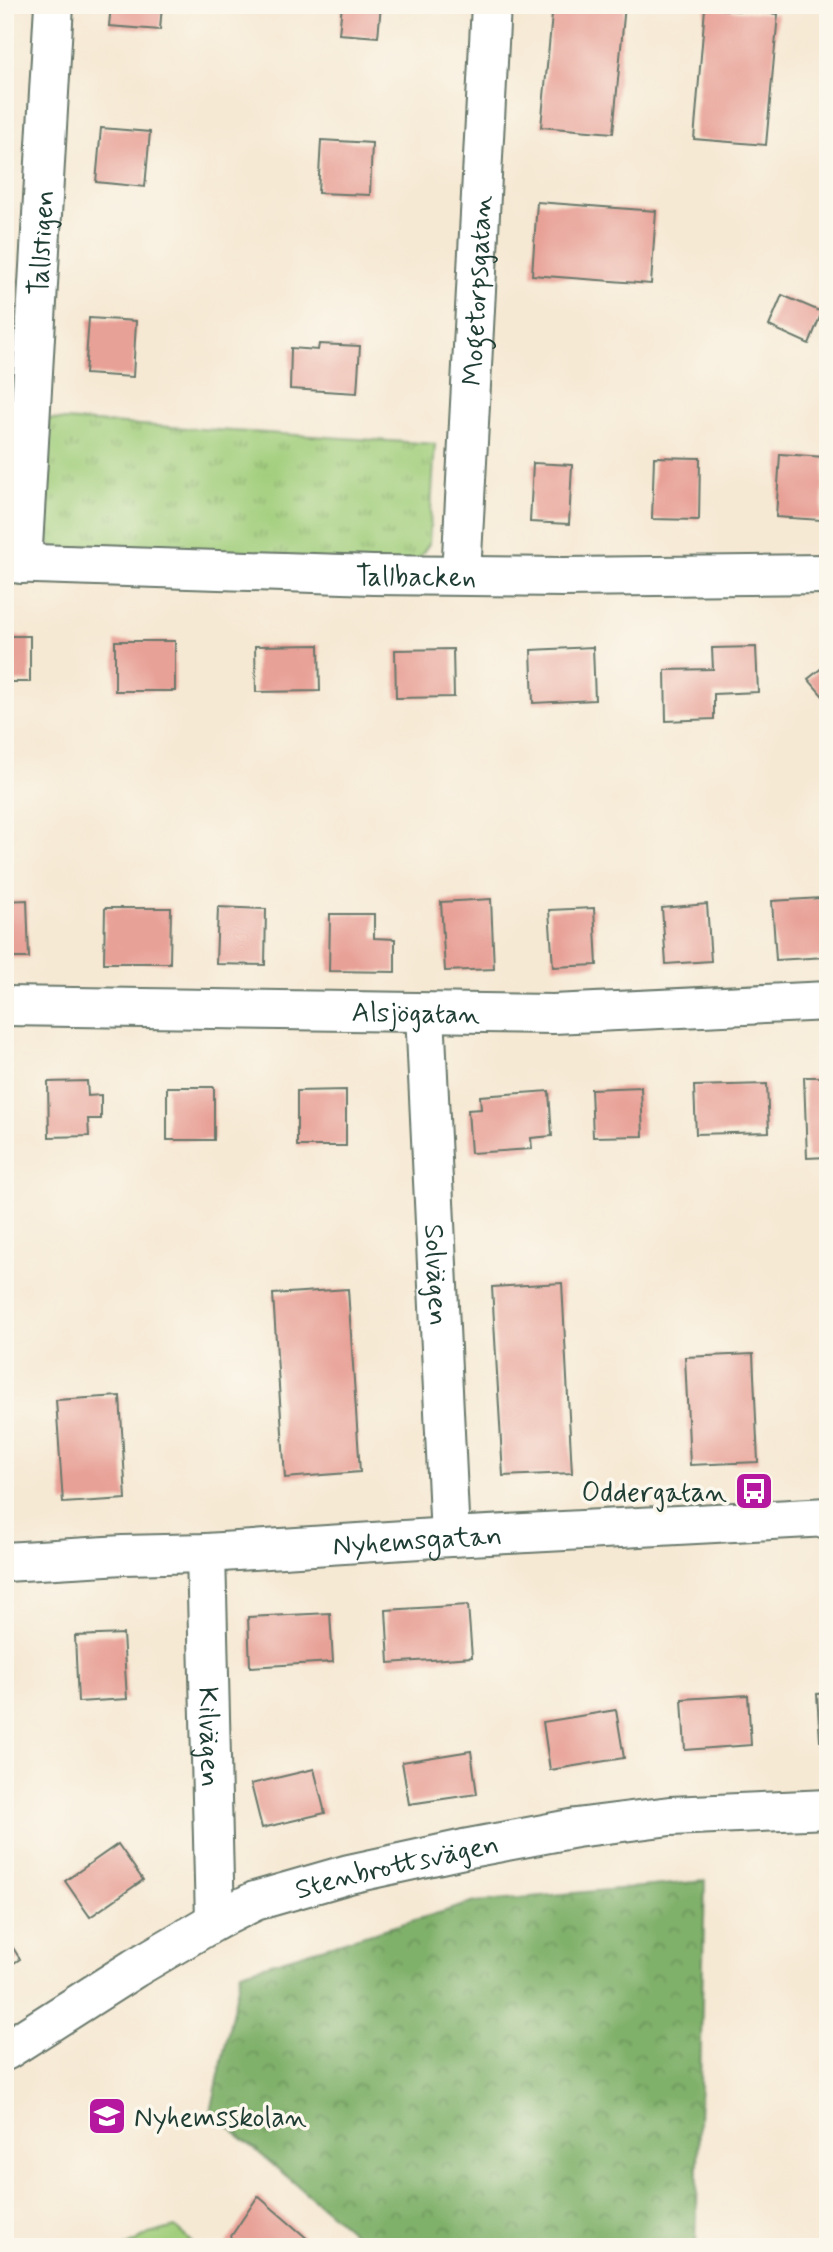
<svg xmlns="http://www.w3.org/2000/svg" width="833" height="2252" viewBox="0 0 833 2252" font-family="Mynerve,sans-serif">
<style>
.grass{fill:url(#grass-tufts);stroke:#608658;stroke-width:2}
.forest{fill:url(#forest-crowns);stroke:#507750;stroke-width:2}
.building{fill:#e8a197}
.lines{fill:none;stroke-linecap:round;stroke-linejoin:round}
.minor-casing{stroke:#6a796c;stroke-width:42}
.minor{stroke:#fff;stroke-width:38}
.labels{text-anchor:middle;stroke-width:7;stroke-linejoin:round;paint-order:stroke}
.street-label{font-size:28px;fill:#1f3d34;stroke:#fbf7ec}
.poi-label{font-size:28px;fill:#1f3d34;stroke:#fbf7ec;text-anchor:end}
</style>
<defs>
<pattern id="grass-tufts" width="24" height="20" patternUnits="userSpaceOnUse" patternTransform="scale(1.75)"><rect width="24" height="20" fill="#a1ce7b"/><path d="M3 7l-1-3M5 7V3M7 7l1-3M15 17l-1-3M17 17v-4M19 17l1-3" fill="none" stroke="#83a866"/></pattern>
<pattern id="forest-crowns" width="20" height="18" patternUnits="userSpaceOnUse" patternTransform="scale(1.75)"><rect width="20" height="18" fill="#80b16b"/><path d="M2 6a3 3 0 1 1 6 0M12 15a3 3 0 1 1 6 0" fill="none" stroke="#689159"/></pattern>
</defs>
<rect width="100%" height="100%" fill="#fbf7ec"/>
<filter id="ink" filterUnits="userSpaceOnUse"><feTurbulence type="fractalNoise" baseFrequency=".0143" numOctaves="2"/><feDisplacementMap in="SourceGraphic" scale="14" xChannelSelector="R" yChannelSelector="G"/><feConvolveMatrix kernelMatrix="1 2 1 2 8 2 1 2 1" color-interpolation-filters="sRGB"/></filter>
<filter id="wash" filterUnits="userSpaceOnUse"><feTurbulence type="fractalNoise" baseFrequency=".00686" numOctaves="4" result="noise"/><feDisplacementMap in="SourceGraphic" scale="28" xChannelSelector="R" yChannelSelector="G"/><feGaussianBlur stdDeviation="1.57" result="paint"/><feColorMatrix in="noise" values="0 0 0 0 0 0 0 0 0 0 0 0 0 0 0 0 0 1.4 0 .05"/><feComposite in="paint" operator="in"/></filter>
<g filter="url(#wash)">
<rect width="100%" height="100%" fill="#f6e9d4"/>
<g class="grass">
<path d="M48 419 435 444 429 544 415 564 58 552 41 535Z"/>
<path d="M175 2227 197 2247H126L149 2234Z"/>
</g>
<path class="forest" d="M705 1881 696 2247H370L211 2112 241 1972 475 1902Z"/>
<g id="blocks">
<g class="building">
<path d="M111 5H162L160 30 109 26Z"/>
<path d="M342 5H381L378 37 339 34Z"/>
<path d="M553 5H625L613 133 541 127Z"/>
<path d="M705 8 778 14 766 145 694 139Z"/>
<path d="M101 128 150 132 145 187 96 182Z"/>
<path d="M321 140 372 143 370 195 318 193Z"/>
<path d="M537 202 656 211 651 284 532 275Z"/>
<path d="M782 295 822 312 809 344 769 326Z"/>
<path d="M89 318 136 321 133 377 85 374Z"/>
<path d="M319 344 360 346 357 393 290 389 291 348 318 350Z"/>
<path d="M780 454 825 457 821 520 776 517Z"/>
<path d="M654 457 700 458 699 520 652 519Z"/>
<path d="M533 463 572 465 569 524 530 522Z"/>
<rect x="5" y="636" width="25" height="46"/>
<rect x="115" y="641" width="60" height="50"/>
<path d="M319 645 320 691 256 692 255 646Z"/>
<path d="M593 647 595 700 533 703 531 650Z"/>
<path d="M756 647 758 692 714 694V719L666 721 665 670 713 669 712 648Z"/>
<path d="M453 649 454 697 396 698 395 650Z"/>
<path d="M828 663V702L808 679Z"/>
<path d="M821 898 826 957 776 960 772 901Z"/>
<path d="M491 899 494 969 445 971 441 902Z"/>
<path d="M27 900 29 958H5V901Z"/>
<path d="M707 904 711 961 666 964 662 908Z"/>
<path d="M218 907 266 909 265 965 216 964Z"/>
<path d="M105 908H171L170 963H104Z"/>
<path d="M594 908 597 965 553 967 549 910Z"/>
<path d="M330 914H374V938L395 939V972L329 971Z"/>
<path d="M804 1077H828V1157L807 1158Z"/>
<path d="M87 1081 88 1096 101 1095V1119H88L89 1136 49 1137 48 1082Z"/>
<path d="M767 1084 769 1132 696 1134 694 1086Z"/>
<rect x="167" y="1087" width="47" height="53"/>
<path d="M641 1087 643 1136 593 1137 591 1089Z"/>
<path d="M346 1090V1146H297V1091Z"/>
<path d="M549 1091 552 1136 531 1138 532 1149 471 1153 468 1110 481 1109 480 1096Z"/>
<path d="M562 1283 572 1473 503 1476 492 1287Z"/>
<path d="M348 1289 360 1472 285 1478 273 1294Z"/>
<path d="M753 1354 758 1462 690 1465 685 1357Z"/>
<path d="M120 1396 126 1499 63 1503 56 1400Z"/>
<path d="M468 1605 472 1657 389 1663 386 1610Z"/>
<path d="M330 1613 333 1662 250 1667 248 1617Z"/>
<path d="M123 1634 127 1699 78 1702 75 1636Z"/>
<path d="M828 1693V1741H820L817 1694Z"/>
<path d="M748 1695 751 1745 685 1750 682 1699Z"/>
<path d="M616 1710 624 1758 550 1770 543 1722Z"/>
<path d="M471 1751 477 1794 409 1804 402 1762Z"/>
<path d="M314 1769 325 1813 262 1828 251 1784Z"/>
<path d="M118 1844 143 1880 90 1917 65 1881Z"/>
<path d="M5 1935 20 1959 5 1969Z"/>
<path d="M258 2196 317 2247H224Z"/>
</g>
</g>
</g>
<g filter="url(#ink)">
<use href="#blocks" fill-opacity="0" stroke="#6a796c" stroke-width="2"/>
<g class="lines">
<defs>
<g id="minor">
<path id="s1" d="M5 563 373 575 563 577 828 574"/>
<path id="s2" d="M22 564 54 5"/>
<path id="s3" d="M461 575 491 5"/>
<path id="s4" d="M5 1006 553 1014 828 1001"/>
<path id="s5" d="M425 1013 450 1537"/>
<path id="s6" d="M206 1553 215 1921"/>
<path id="s7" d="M5 1562 123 1555 206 1553 450 1537 828 1517"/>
<path id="s8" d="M5 2051 135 1968 215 1921 255 1901 349 1874 464 1849 576 1828 670 1816 828 1809"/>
</g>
</defs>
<use href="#minor" class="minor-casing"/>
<use href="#minor" class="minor"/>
</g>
</g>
<defs>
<symbol id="bus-square" viewBox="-11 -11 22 22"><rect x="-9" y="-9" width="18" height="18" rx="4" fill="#b5179e" stroke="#fbf7ec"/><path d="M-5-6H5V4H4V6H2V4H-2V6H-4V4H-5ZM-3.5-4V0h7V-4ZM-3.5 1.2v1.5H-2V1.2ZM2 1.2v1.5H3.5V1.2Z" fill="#fff"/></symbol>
<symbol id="school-square" viewBox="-11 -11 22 22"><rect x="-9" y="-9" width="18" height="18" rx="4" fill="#b5179e" stroke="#fbf7ec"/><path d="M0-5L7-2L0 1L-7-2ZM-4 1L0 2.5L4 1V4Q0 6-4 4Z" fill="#fff"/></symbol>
</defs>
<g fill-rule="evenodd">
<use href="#bus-square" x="732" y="1469" width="44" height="44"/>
<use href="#school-square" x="85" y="2094" width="44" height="44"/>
</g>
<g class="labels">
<g class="street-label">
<text dy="10" stroke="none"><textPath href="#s2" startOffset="322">Tallstigen</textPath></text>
<text dy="10" stroke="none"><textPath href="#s3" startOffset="285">Mogetorpsgatan</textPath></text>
<text dy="10" stroke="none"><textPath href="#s1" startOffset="411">Tallbacken</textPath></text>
<text dy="10" stroke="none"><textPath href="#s4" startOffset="411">Alsjögatan</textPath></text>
<text dy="10" stroke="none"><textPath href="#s5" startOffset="262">Solvägen</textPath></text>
<text dy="10" stroke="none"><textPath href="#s7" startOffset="413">Nyhemsgatan</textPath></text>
<text dy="10" stroke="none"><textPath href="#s6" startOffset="184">Kilvägen</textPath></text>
<text dy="10" stroke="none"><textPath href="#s8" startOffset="438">Stenbrottsvägen</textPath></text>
</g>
<g class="poi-label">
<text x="727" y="1501">Oddergatan</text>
<text x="134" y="2126" text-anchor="start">Nyhemsskolan</text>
</g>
</g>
<rect width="833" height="2252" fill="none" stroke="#fbf7ec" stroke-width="28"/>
</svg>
